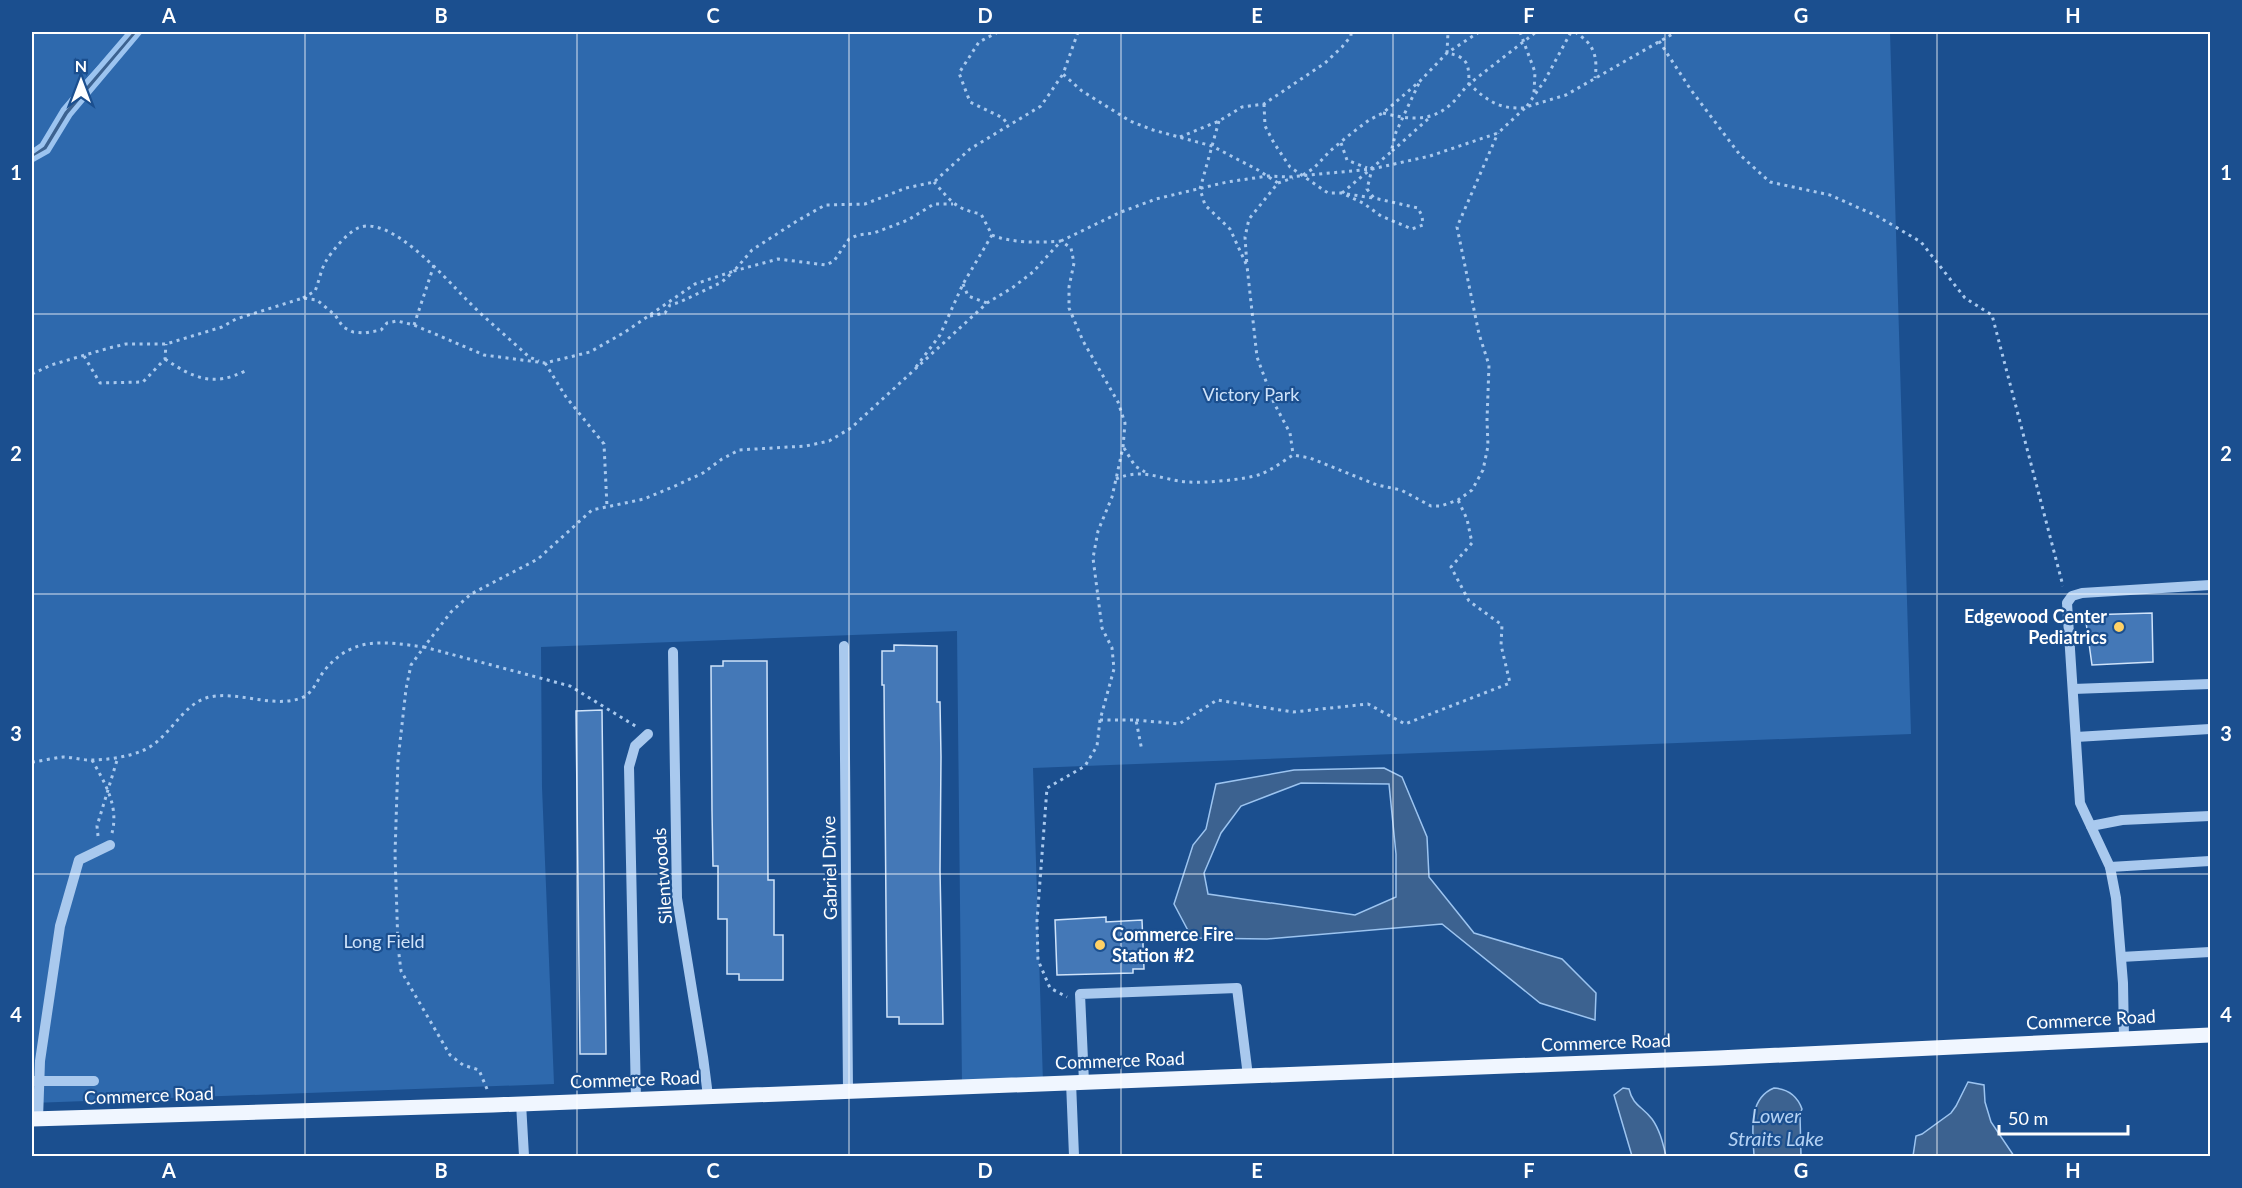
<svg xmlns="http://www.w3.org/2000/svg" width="2242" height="1188" viewBox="0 0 2242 1188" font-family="Lato,sans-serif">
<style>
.green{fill:#2e69ad}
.water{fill:#3c6290;stroke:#9cc4f0;stroke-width:1.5;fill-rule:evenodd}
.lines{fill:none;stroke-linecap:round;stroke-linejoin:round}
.stream{stroke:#9cc4f0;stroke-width:5}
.building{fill:#4478b7;stroke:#cfe3fa;stroke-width:1.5}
.path{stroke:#a9c9ee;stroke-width:3;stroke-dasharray:3 4.5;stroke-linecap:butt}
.minor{stroke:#a9c9ee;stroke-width:10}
.major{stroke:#f0f6ff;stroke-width:15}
.grid{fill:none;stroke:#fff;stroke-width:1.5;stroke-opacity:0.55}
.poi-dot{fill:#ffd166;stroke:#1b4f8f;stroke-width:2}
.labels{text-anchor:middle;stroke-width:4.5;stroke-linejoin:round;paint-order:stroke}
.park-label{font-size:18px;fill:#cfe3fa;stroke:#1b4f8f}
.poi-label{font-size:18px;font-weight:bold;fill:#fff;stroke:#1b4f8f;text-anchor:end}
.street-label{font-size:18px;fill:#fff;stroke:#1b4f8f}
.water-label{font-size:20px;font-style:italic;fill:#b5d3f5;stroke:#1b4f8f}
.neatline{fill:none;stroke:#fff;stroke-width:2}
.grid-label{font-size:20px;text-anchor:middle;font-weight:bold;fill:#fff}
</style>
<rect width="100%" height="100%" fill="#1b4f8f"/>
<path class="green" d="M32 32H1890L1911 734 1033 768 1043 1082 962 1084 957 631 541 647 542 787 554 1084 32 1103Z"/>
<g class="water">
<path d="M130 32H140L70 115 48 151 32 160V152C49 144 53 126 62 111 80 82 109 58 130 32Z"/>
<path d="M1384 768 1402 777 1427 837 1429 877 1474 933 1562 959 1596 993 1595 1020 1540 1003 1442 924 1267 939 1192 938 1174 904 1193 845 1206 829 1216 784 1294 770ZM1301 783 1389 784 1396 854V897L1355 915 1208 894 1204 873 1221 833 1241 806Z"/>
<path d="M1968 1082 1984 1085 1985 1102 1991 1122 2014 1156H1913L1916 1136 1922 1134 1951 1113 1956 1106Z"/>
<path d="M1623 1088 1629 1089C1633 1106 1642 1106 1652 1119 1660 1130 1663 1144 1666 1156H1632L1614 1095Z"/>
<path d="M1774 1088C1788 1089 1797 1095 1802 1109L1800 1114 1801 1156H1754C1753 1133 1747 1099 1774 1088Z"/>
</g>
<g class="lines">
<g class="stream">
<path d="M32 152 42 145 63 110 130 32"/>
<path d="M32 160 48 151 70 115 140 32"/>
</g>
</g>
<g class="building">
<path d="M2152 613 2153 662 2092 665 2085 615Z"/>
<path d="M894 645 937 646V702H940L941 757 940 870 943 1024H899V1017H887L884 685H882V651H894Z"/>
<path d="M723 661H767L768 880H774V935H783V980H739V974H727V919H718V866H713L712 811 711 666H723Z"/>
<path d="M602 710 606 1054H580L576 711Z"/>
<path d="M1106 917V922L1142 920 1144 969H1133V973L1057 975 1055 920Z"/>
</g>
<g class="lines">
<g class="path">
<path d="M998 32 979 42 959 73 970 102 1003 118 1008 125"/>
<path d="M1078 32 1063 74 1082 91 1130 121 1153 130 1212 146 1258 170 1278 183 1249 219 1245 237 1247 266"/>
<path d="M1520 32 1535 72 1534 93"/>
<path d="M1575 32C1594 44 1598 56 1595 78"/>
<path d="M1659 41 1691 90 1740 155 1770 182 1830 195 1877 216 1921 242 1965 298 1992 315 2063 586"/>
<path d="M1264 104 1265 126 1274 143 1290 167 1328 193H1342L1363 203 1381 216 1412 229 1423 225 1422 216 1418 208 1374 198 1367 189 1372 169"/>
<path d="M1527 106 1545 80 1571 32"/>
<path d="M1524 108C1498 109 1488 101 1469 84L1536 32"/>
<path d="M1383 113C1407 119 1430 123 1450 105 1457 99 1462 91 1469 84 1469 64 1468 57 1447 53L1448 32"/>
<path d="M1219 121 1200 189 1205 205 1230 229 1247 266 1257 357 1274 403 1290 433 1293 454"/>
<path d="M1180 137 1219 121 1242 107 1264 104 1325 63 1342 47 1351 36V32"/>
<path d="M1341 143 1347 160 1367 168"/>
<path d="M1392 151 1428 119"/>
<path d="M1303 175 1314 168 1330 151 1348 136 1369 120 1383 113 1420 81 1447 53 1479 32"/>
<path d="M1278 183 1293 178"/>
<path d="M1342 193 1391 152 1396 132 1419 83"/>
<path d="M1347 194 1373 198"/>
<path d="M992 235C1010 243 1041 243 1061 241L1071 248 1074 263 1069 287V308L1083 341 1118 402 1125 423 1123 447 1116 479 1112 497 1098 531 1093 558 1102 628 1112 648 1114 669 1100 720 1097 746 1085 766 1047 788 1037 921 1038 960 1050 988 1067 997"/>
<path d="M963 284 968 296 987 303"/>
<path d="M303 298 315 291C319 282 321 269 326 261 332 251 347 233 358 228 390 214 445 278 465 298 485 319 508 337 529 357L539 361"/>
<path d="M650 316 665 313 670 305 680 302 722 282 734 271 778 259 826 265 834 261 849 239 858 235 874 233 908 220 934 204H953"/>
<path d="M414 325 434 265"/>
<path d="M84 356 100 383 143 382 165 359 166 344"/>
<path d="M165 359C193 378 213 387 245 371"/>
<path d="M545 363 566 397 604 444 607 507"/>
<path d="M916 367 940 335 963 284 992 235 981 214C955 209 951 201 934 182"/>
<path d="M32 374 51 365 109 348 126 344H166L222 327 236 319 303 298 317 300 335 315 343 327 353 332 365 333 381 330 387 323 397 321 414 325 484 355 545 363 590 352 625 332 695 284 734 271 752 250 797 221 825 205 865 204 906 188 934 182 970 149 1041 106 1063 74"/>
<path d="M1124 448 1135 466 1145 472"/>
<path d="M1116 479C1144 467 1160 480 1188 482 1205 483 1245 480 1261 474 1272 470 1283 461 1293 455L1310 458 1377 485 1401 490 1431 506H1441L1458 500 1472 490 1483 470 1488 446 1487 420 1489 365 1479 334 1457 227 1498 133"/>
<path d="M1100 720H1136L1142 751"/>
<path d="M1136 720 1179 724 1217 700 1293 712 1368 704 1405 724 1510 683 1501 645 1502 625 1469 601 1451 567 1472 543 1467 519 1458 500"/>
<path d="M92 760C105 783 119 806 112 833"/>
<path d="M32 762C42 761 53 758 63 757 72 757 81 760 90 760 107 760 128 757 144 750 169 739 181 706 206 698 234 689 272 709 301 698 313 694 317 680 324 671 353 635 384 642 424 647L451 612 471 594 538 559 592 510 644 499 675 486 703 473 722 459 739 450 806 446 829 441 851 428 987 303 1012 288 1033 272 1061 241 1121 212 1156 199 1227 182 1268 176 1289 177 1372 169 1430 156 1498 133 1526 107 1566 95 1676 32"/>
<path d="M98 836 97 826 118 757"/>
<path d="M487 1089 479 1070 463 1065 450 1055 401 971 398 946 395 854 398 760 406 689 411 665 424 647 570 686 637 727"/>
</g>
<g class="minor">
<path d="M844 646 848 1091"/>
<path d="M673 652 677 898 703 1057 708 1096"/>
<path d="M2073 689 2210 684"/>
<path d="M2076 737 2210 729"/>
<path d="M2091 826 2122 820 2210 816"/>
<path d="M2110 867 2210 861"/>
<path d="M2121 957 2210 952"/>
<path d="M2124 1038 2123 983 2116 898 2110 867 2080 803 2067 603 2072 596 2082 593 2210 585"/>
<path d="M32 1081H94"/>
<path d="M1071 1082 1074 1156"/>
<path d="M1084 1082 1080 994 1237 988 1248 1076"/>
<path d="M636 1099 629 767 635 746 648 734"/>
<path d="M521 1103 524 1156"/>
<path d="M38 1119 40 1061 60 926 79 860 110 845"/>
</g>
<path class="major" d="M32 1119 493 1105 1718 1058 2210 1035"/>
</g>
<path class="grid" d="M305 32V1156M577 32V1156M849 32V1156M1121 32V1156M1393 32V1156M1665 32V1156M1937 32V1156M32 314H2210M32 594H2210M32 874H2210"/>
<g class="poi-dot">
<circle cx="2119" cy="627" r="6"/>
<circle cx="1100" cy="945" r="6"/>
</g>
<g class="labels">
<g class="park-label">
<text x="1251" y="401">Victory Park</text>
<text x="384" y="948">Long Field</text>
</g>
<g class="poi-label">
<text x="2107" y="623">Edgewood Center<tspan x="2107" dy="21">Pediatrics</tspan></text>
<text x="1112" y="941" text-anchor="start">Commerce Fire<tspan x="1112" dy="21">Station #2</tspan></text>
</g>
<g class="street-label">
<text transform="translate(830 868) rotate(-91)" y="6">Gabriel Drive</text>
<text transform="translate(663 876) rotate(-94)" y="6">Silentwoods</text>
<text transform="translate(2091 1020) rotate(-3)" y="6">Commerce Road</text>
<text transform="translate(1606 1043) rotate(-2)" y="6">Commerce Road</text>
<text transform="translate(1120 1061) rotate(-2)" y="6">Commerce Road</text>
<text transform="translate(635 1080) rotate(-2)" y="6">Commerce Road</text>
<text transform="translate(149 1096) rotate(-2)" y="6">Commerce Road</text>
</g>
<g class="water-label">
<text x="1776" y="1123">Lower<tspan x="1776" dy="23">Straits Lake</tspan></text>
</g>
</g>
<rect width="2242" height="1188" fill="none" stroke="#1b4f8f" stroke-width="66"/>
<g transform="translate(81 81)" stroke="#1b4f8f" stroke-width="4.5" paint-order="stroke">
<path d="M0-4.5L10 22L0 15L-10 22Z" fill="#ffffff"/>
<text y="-9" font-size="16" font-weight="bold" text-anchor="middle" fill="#ffffff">N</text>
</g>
<path d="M1999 1125v9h129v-9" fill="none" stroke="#ffffff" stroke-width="3"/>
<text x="2008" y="1125" font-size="18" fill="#ffffff" stroke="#1b4f8f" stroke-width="4.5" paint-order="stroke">50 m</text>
<rect x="33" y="33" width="2176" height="1122" class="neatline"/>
<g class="grid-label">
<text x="169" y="23">A</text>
<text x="441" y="23">B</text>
<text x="713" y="23">C</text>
<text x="985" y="23">D</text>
<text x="1257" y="23">E</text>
<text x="1529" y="23">F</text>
<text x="1801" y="23">G</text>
<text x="2073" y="23">H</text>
<text x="16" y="180">1</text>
<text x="2226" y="180">1</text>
<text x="16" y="461">2</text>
<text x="2226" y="461">2</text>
<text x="16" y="741">3</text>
<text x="2226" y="741">3</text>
<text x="16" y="1022">4</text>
<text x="2226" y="1022">4</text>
<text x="169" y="1178">A</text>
<text x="441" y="1178">B</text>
<text x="713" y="1178">C</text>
<text x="985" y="1178">D</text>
<text x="1257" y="1178">E</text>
<text x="1529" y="1178">F</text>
<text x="1801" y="1178">G</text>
<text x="2073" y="1178">H</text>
</g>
</svg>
